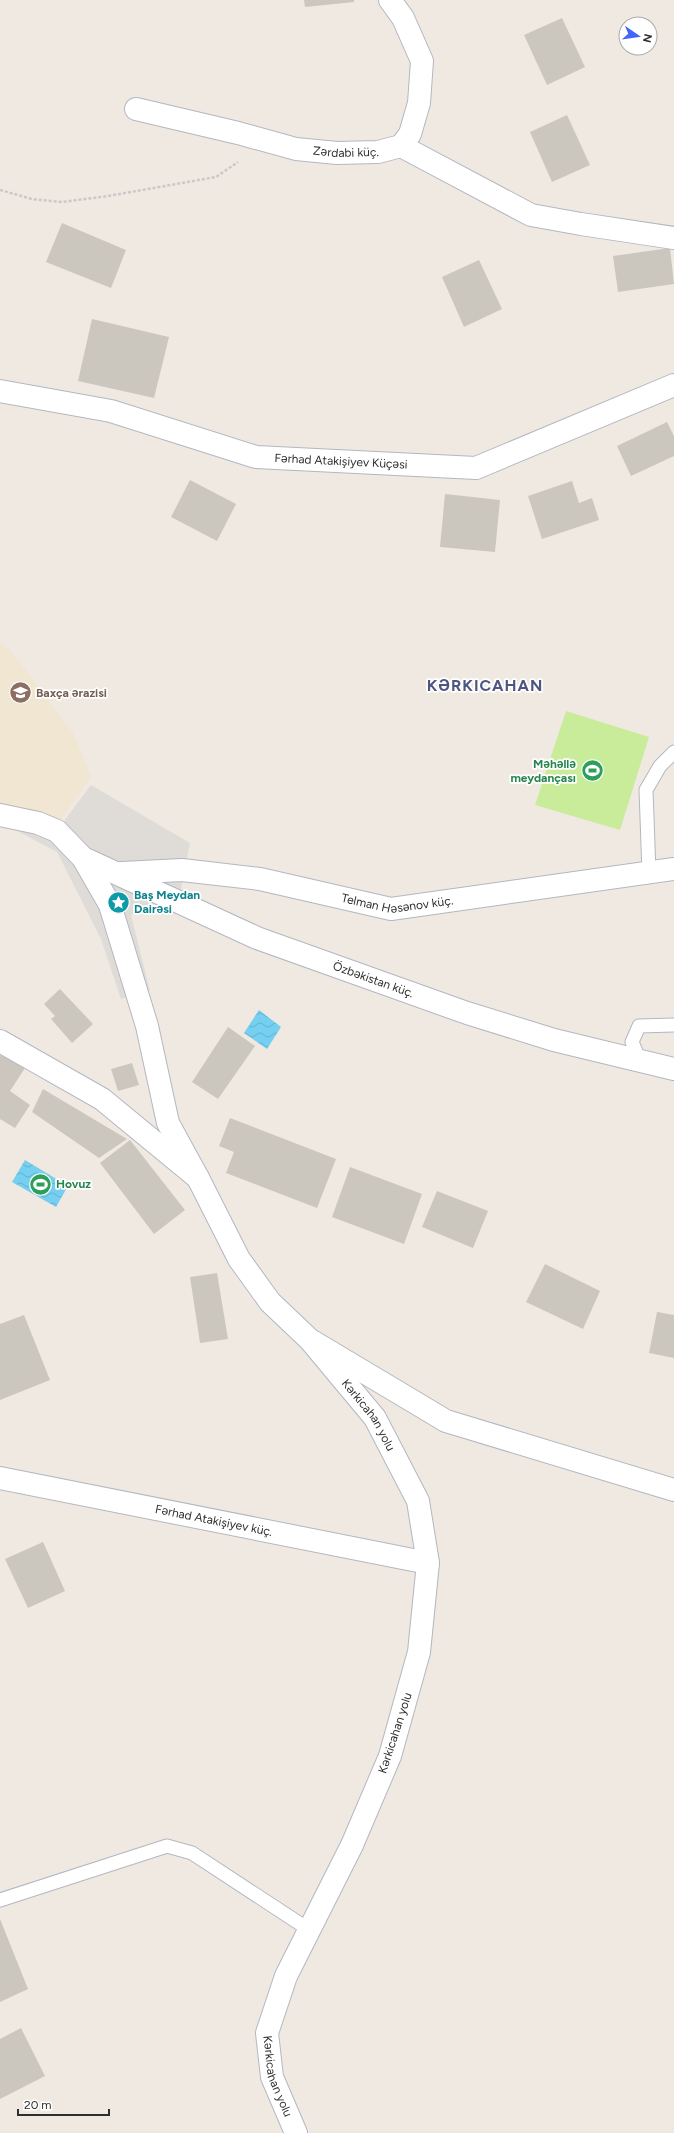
<svg xmlns="http://www.w3.org/2000/svg" width="674" height="2133" viewBox="0 0 674 2133" font-family="Figtree,sans-serif">
<style>
.education{fill:#f0e6d1}
.pitch{fill:#c9ec9a}
.plaza{fill:#dfdcd8}
.water{fill:url(#water-waves)}
.building{fill:#cbc7bf}
.lines{fill:none;stroke-linecap:round;stroke-linejoin:round}
.service-casing{stroke:#b4b7c1;stroke-width:15}
.minor-casing{stroke:#b4b7c1;stroke-width:24}
.tertiary-casing{stroke:#b4b7c1;stroke-width:24}
.path{stroke:#c9c9c9;stroke-width:2.5;stroke-dasharray:3 2;stroke-linecap:butt}
.service{stroke:#fff;stroke-width:13}
.minor{stroke:#fff;stroke-width:22}
.tertiary{stroke:#fff;stroke-width:22}
.labels{text-anchor:middle;stroke-width:3.5;stroke-linejoin:round;paint-order:stroke}
.street-label{font-size:12px;fill:#2e2e2e;stroke:#fff}
.education-label{font-size:12px;font-weight:bold;fill:#785e54;stroke:#fff;text-anchor:start}
.leisure-label{font-size:12px;font-weight:bold;fill:#27864d;stroke:#fff;text-anchor:end}
.culture-label{font-size:12px;font-weight:bold;fill:#0d838f;stroke:#fff;text-anchor:start}
.district-label{font-size:16px;font-weight:bold;letter-spacing:1px;fill:#4d5680;stroke:#fff}
</style>
<defs>
<pattern id="water-waves" width="16" height="10" patternUnits="userSpaceOnUse"><rect width="16" height="10" fill="#75cff0"/><path d="M0 5q4-4 8 0t8 0" fill="none" stroke="#66b2ce"/></pattern>
</defs>
<rect width="100%" height="100%" fill="#efe9e1"/>
<path class="education" d="M0 643 10 650 74 735 91 777 59 821 12 805 0 803Z"/>
<path class="pitch" d="M566 711 649 737 620 830 535 805Z"/>
<path class="plaza" d="M91 785 190 843 181 889 131 915 150 991 121 999 101 939 57 852 6 825H61Z"/>
<g class="water">
<path d="M259 1010 281 1027 267 1049 244 1033Z"/>
<path d="M25 1160 68 1186 56 1207 12 1182Z"/>
</g>
<g class="building">
<path d="M304 0H354V2L305 7Z"/>
<path d="M562 18 585 67 547 85 524 35Z"/>
<path d="M567 115 590 165 552 182 530 132Z"/>
<path d="M62 223 126 250 111 288 46 262Z"/>
<path d="M670 248 674 284 618 292 613 256Z"/>
<path d="M479 260 502 309 464 327 442 277Z"/>
<path d="M92 319 169 337 154 398 78 381Z"/>
<path d="M667 422 674 436V456L631 476 617 446Z"/>
<path d="M190 480 236 504 217 541 171 517Z"/>
<path d="M572 481 579 503 592 498 599 520 542 539 528 496Z"/>
<path d="M445 494 500 500 495 552 440 547Z"/>
<path d="M60 989 93 1024 72 1043 51 1019 55 1016 44 1004Z"/>
<path d="M228 1027 255 1046 218 1099 192 1082Z"/>
<path d="M2 1053 25 1068 10 1091 30 1105 15 1128 0 1119V1056Z"/>
<path d="M132 1063 139 1085 118 1091 111 1069Z"/>
<path d="M43 1089 127 1139 99 1158 32 1112Z"/>
<path d="M230 1118 336 1159 317 1208 226 1173 234 1152 219 1146Z"/>
<path d="M130 1140 185 1210 154 1234 100 1163Z"/>
<path d="M350 1167 422 1194 404 1244 332 1217Z"/>
<path d="M437 1191 488 1211 473 1248 422 1227Z"/>
<path d="M545 1264 600 1291 583 1329 526 1302Z"/>
<path d="M217 1273 228 1339 200 1343 190 1277Z"/>
<path d="M657 1312 674 1315V1358L649 1353Z"/>
<path d="M24 1315 50 1380 0 1400V1324Z"/>
<path d="M43 1542 65 1591 28 1608 5 1559Z"/>
<path d="M0 1919 28 1989 0 2002Z"/>
<path d="M21 2028 45 2076 0 2099V2039Z"/>
</g>
<g class="lines">
<defs>
<g id="service">
<path d="M649 873 646 790 660 766 674 752"/>
<path d="M640 1061 632 1042 639 1026 674 1025"/>
<path d="M0 1900 167 1846 192 1853 308 1929"/>
</g>
<g id="minor">
<path id="s1" d="M136 109 238 133 296 149 337 153 378 152 401 146 410 134 419 103 422 61 403 18 390 0"/>
<path d="M401 146 531 215 581 224 674 238"/>
<path id="s2" d="M0 391 111 411 256 457 476 468 674 385"/>
<path id="s3" d="M83 858 257 938 467 1013 554 1040 674 1069"/>
<path id="s4" d="M122 873 182 870 260 879 391 909 674 869"/>
<path d="M0 1041 102 1099 198 1178"/>
<path d="M312 1341 446 1421 674 1490"/>
<path id="s5" d="M0 1478 428 1563"/>
</g>
<g id="tertiary">
<path id="s6" d="M0 815 38 823 57 831 83 858 110 905 147 1026 168 1123 198 1178 239 1259 270 1302 310 1340 375 1418 418 1501 428 1563 419 1652 390 1756 352 1845 286 1976 267 2033 272 2077 296 2133"/>
</g>
</defs>
<use href="#service" class="service-casing"/>
<use href="#minor" class="minor-casing"/>
<use href="#tertiary" class="tertiary-casing"/>
<path class="path" d="M0 190 32 199 62 202 108 196 216 177 238 162"/>
<use href="#service" class="service"/>
<use href="#minor" class="minor"/>
<use href="#tertiary" class="tertiary"/>
</g>
<defs>
<symbol id="school-disc" viewBox="-11 -11 22 22"><circle r="9.5" fill="#8d6e63" stroke="#fff"/><path d="M0-5L7-2L0 1L-7-2ZM-4 1L0 2.5L4 1V4Q0 6-4 4Z" fill="#fff"/></symbol>
<symbol id="stadium-disc" viewBox="-11 -11 22 22"><circle r="9.5" fill="#2e9e5b" stroke="#fff"/><path d="M0-5a6.5 5 0 1 0 0 10a6.5 5 0 1 0 0-10ZM-3.5-1.8h7v3.6h-7Z" fill="#fff"/></symbol>
<symbol id="sight-disc" viewBox="-11 -11 22 22"><circle r="9.5" fill="#0f9aa8" stroke="#fff"/><path d="M0-6L1.8-2.2L6-1.7L2.9 1.2L3.7 5.4L0 3.3L-3.7 5.4L-2.9 1.2L-6-1.7L-1.8-2.2Z" fill="#fff"/></symbol>
</defs>
<g fill-rule="evenodd">
<use href="#school-disc" x="8" y="680" width="25" height="25"/>
<use href="#stadium-disc" x="580" y="758" width="25" height="25"/>
<use href="#sight-disc" x="106" y="890" width="25" height="25"/>
<use href="#stadium-disc" x="28" y="1172" width="25" height="25"/>
</g>
<g class="labels">
<g class="street-label">
<text dy="4" stroke="none"><textPath href="#s1" startOffset="215">Zərdabi küç.</textPath></text>
<text dy="4" stroke="none"><textPath href="#s2" startOffset="350">Fərhad Atakişiyev Küçəsi</textPath></text>
<text dy="4" stroke="none"><textPath href="#s4" startOffset="279">Telman Həsənov küç.</textPath></text>
<text dy="4" stroke="none"><textPath href="#s3" startOffset="315">Özbəkistan küç.</textPath></text>
<text dy="4" stroke="none"><textPath href="#s6" startOffset="734">Kərkicahan yolu</textPath></text>
<text dy="4" stroke="none"><textPath href="#s5" startOffset="218">Fərhad Atakişiyev küç.</textPath></text>
<text transform="translate(395 1733) rotate(-72)" y="4">Kərkicahan yolu</text>
<text dy="4" stroke="none"><textPath href="#s6" startOffset="1442">Kərkicahan yolu</textPath></text>
</g>
<g class="education-label">
<text x="36" y="697">Baxça ərazisi</text>
</g>
<g class="leisure-label">
<text x="576" y="768">Məhəllə<tspan x="576" dy="14">meydançası</tspan></text>
<text x="56" y="1188" text-anchor="start">Hovuz</text>
</g>
<g class="culture-label">
<text x="134" y="899">Baş Meydan<tspan x="134" dy="14">Dairəsi</tspan></text>
</g>
<g class="district-label">
<text x="485" y="691">KƏRKICAHAN</text>
</g>
</g>
<g transform="translate(638 36) rotate(103)"><circle r="19" fill="#ffffff" stroke="#ababab"/>
<path d="M0-3L7 15L0 10L-7 15Z" fill="#4264fb"/>
<text y="-6" font-size="11" font-weight="bold" text-anchor="middle" fill="#2e2e2e">N</text>
</g>
<path d="M18 2109v6h91v-6" fill="none" stroke="#2e2e2e" stroke-width="2"/>
<text x="24" y="2109" font-size="12" fill="#2e2e2e" stroke="#ffffff" stroke-width="3" paint-order="stroke">20 m</text>
</svg>
